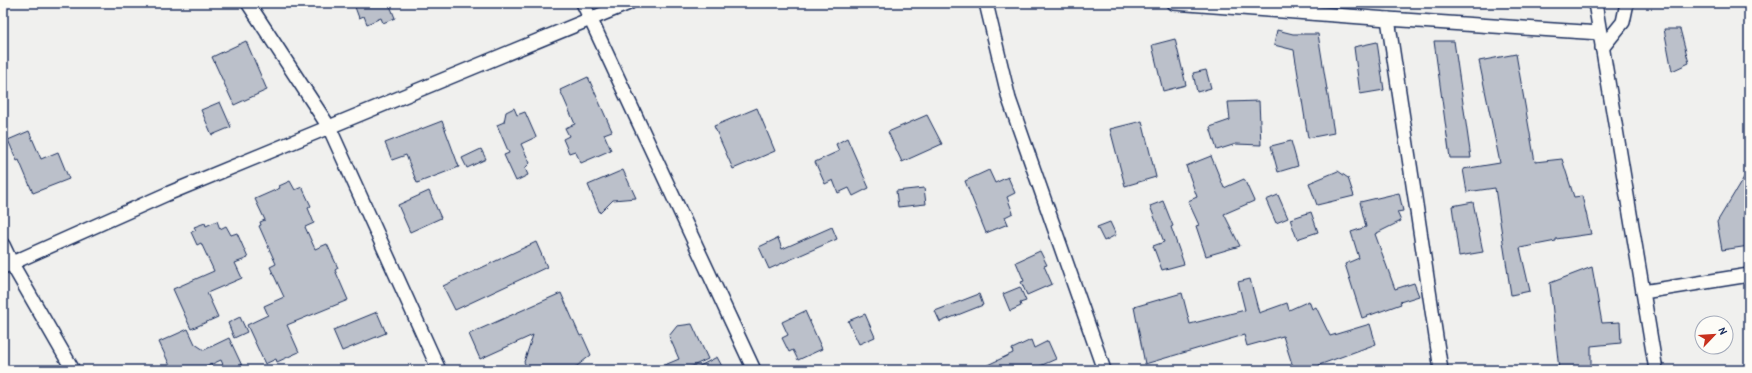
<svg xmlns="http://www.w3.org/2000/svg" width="1752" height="373" viewBox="0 0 1752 373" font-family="'Patrick Hand',sans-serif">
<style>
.building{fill:#bbc0ca;stroke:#1b2f5e}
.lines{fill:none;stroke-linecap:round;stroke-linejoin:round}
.street-casing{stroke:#1b2f5e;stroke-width:16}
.street{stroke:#fdfcf7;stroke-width:13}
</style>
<rect width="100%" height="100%" fill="#f0f0ee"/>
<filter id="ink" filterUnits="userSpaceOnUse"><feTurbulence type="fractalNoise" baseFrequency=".025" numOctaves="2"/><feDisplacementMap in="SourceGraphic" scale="8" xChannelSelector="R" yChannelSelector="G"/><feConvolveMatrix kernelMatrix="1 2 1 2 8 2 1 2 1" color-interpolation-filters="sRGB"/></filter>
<g filter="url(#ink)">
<g class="building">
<path d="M365 3H389L395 18 383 23 381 18 367 24 364 16 359 18 355 7Z"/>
<path d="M1664 29H1680L1689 63 1672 71Z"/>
<path d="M1277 30 1293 34H1318L1334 133 1308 138 1294 50 1274 45Z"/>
<path d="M1175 39 1186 85 1163 91 1152 45Z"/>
<path d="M246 41 267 90 234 105 212 57Z"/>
<path d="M1434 41H1454L1471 158H1450Z"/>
<path d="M1377 42 1384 90 1360 94 1354 47Z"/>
<path d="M1516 54 1535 162 1562 159 1574 197 1582 196 1591 234 1556 239V241L1520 248 1530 291 1511 295 1495 188 1467 192 1463 169 1500 163 1479 61Z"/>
<path d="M1206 70 1211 88 1197 92 1193 73Z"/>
<path d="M588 77 612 131 604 134 611 150 581 163 575 151 569 153 563 139 569 136 565 128 575 124 560 90Z"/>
<path d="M1259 101 1261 145 1236 144 1217 150 1210 127 1230 120 1228 102Z"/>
<path d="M220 102 231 127 212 135 201 110Z"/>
<path d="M514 108 517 115 525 112 536 137 521 144 530 163 525 168 528 175 516 181 504 155 509 153 497 125 504 122 506 112Z"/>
<path d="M757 108 775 151 733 169 714 126Z"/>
<path d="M927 115 942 144 902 162 888 132Z"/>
<path d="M442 121 459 167 417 183 406 155 392 160 385 143Z"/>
<path d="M1142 121 1156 177 1125 186 1110 129Z"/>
<path d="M29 131 41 159 58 152 69 179 33 193 19 160 17 161 8 140Z"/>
<path d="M847 138 869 188 853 196 849 188 838 193 833 180 825 184 815 162 839 151 836 144Z"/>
<path d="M1291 141 1298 166 1278 172 1271 146Z"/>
<path d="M481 149 486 159 467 168 462 158Z"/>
<path d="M1211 156 1224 188 1244 179 1254 201 1224 214 1240 246 1206 256 1196 226 1199 225 1188 201 1197 197 1186 166Z"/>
<path d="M1749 169V246L1722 250 1717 222Z"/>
<path d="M623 170 636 198 613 200 600 213 588 185Z"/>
<path d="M989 170 995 183 1008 177 1015 193 1007 197 1013 213 1005 217 1008 224 986 233 965 181Z"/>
<path d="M1338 171 1348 178 1354 196 1317 205 1309 183Z"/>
<path d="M290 181 295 190 302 187 311 206 308 208 314 223 305 227 315 249 327 244 338 268 335 270 348 300 287 325 299 352 277 362 276 359 265 364 247 325 268 315 264 306 284 297 270 267 276 264 259 226 261 225 260 222 265 220 255 199 280 188 279 186Z"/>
<path d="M924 188 926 204 898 207 896 191Z"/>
<path d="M429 191 441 218 410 232 398 205Z"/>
<path d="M1399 193 1403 211 1397 212 1401 221 1375 234 1395 289 1414 283 1419 296 1400 302 1401 304 1362 318 1345 264 1359 258 1351 232 1366 227 1360 202Z"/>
<path d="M1278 195 1288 218 1276 223 1266 200Z"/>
<path d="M1163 201 1173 226 1171 227 1184 264 1162 270 1153 246 1164 242 1150 206Z"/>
<path d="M1473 202 1483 252 1459 256 1452 206Z"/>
<path d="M1311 212 1318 232 1297 239 1290 219Z"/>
<path d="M217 221 220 229 226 226 231 235 237 233 248 258 235 263 242 278 207 293 218 317 191 329 173 289 214 271 201 243 197 245 191 232 196 230 194 227 205 223 206 226Z"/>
<path d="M1110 222 1116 235 1104 241 1097 227Z"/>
<path d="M832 227 837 239 769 269 759 247 778 238 782 249Z"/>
<path d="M536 242 547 267 455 310 443 286Z"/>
<path d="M1040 251 1047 265 1044 266 1052 284 1027 295 1021 282 1024 281 1016 262Z"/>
<path d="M1592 267 1602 323 1620 322 1621 343 1591 346V370H1559L1550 283Z"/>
<path d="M1250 279 1259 313 1287 303 1289 310 1309 301 1312 309 1316 307 1330 336 1370 324 1376 344 1319 365 1320 370H1294L1283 336 1247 346 1244 335 1145 364 1134 307 1182 293 1190 324 1245 310 1238 282Z"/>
<path d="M1020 287 1026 301 1020 303 1021 306 1010 311 1003 294Z"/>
<path d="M561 293 580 336 582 335 591 355 572 370H528L524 362 533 335 480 359 469 334Z"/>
<path d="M979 294 983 305 940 322 935 311Z"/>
<path d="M805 311 822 349 798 360 793 350 789 352 782 338 788 335 782 322Z"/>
<path d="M377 312 386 333 342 351 333 330Z"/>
<path d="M865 314 875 337 859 344 848 321Z"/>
<path d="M240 317 247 332 234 338 228 323Z"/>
<path d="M692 324 708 359 684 370H653L679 359 669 336 677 326Z"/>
<path d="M188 329 195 344 204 350 229 338 244 370H229L227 366 224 367 221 360 199 370H172L159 342Z"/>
<path d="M1031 340 1034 348 1048 341 1056 359 1031 370H977L1013 353 1012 349Z"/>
<path d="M717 357 724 370H692Z"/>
</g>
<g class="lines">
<defs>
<g id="street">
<path d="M248 3 329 127 439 370"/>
<path d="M583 3 754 370"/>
<path d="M986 3 1009 99 1104 370"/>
<path d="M1174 3 1388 19 1600 33"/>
<path d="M1595 3 1656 370"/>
<path d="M1388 19 1441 370"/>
<path d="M1602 48 1623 22 1627 3"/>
<path d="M3 245 12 264 73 370"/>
<path d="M3 267 167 194 629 3"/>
<path d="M1643 292 1749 275"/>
</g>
</defs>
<use href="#street" class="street-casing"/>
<use href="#street" class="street"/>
</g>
</g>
<rect width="1752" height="373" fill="none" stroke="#fdfcf7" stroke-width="16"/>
<rect x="8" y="8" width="1736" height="357" fill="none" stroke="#1b2f5e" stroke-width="1.5" filter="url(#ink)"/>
<g transform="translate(1714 335) rotate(65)"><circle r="19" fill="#fdfcf7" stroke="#a3aaba"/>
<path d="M0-3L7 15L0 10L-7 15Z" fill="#c8321e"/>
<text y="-6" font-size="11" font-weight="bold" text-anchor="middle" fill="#1b2f5e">N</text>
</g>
</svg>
